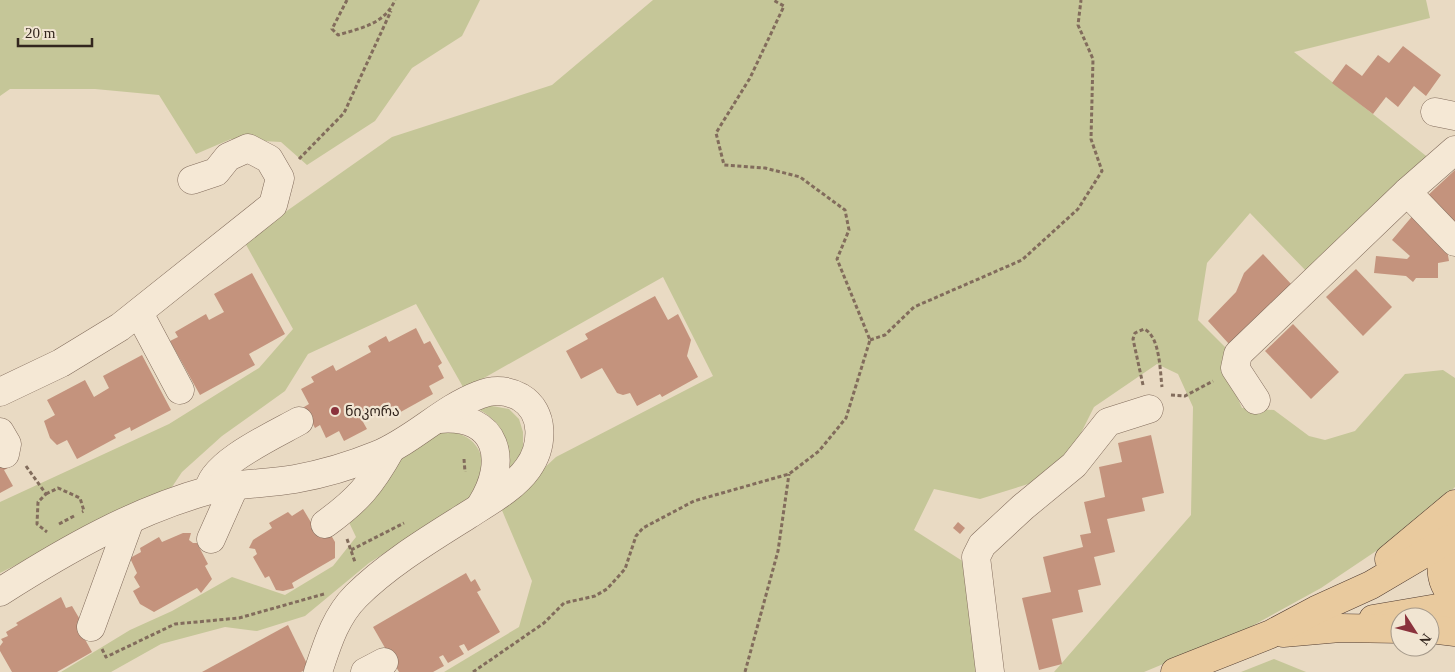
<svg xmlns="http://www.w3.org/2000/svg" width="1455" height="672" viewBox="0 0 1455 672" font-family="'Times New Roman','Noto Sans Georgian',serif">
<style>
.green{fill:#c5c698}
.building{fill:#c4937d}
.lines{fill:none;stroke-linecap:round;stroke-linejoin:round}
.minor-casing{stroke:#826c5c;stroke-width:29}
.major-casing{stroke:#503b30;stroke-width:29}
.path{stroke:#826c5c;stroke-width:3;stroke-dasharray:4 2.5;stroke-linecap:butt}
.minor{stroke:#f5e8d5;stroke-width:28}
.major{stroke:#e9ca9e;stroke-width:28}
.poi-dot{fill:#8a323c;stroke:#f1e5d2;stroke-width:2}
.labels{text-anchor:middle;stroke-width:4.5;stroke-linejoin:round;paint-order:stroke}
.poi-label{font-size:14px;fill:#33261e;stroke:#f1e5d2;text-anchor:start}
</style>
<rect width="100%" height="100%" fill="#e9dac3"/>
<g class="green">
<path d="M0 0H480L462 36 412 68 375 121 307 165 281 142 231 139 196 154 159 95 95 89H10L0 96Z"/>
<path d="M653 0H1426L1430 18 1294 52 1430 159 1309 274 1250 213 1207 263 1198 320 1228 350 1227 374 1242 408 1274 410 1309 436 1325 440 1355 431 1405 374 1443 370 1455 378V487L1430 512 1394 539 1321 588 1243 631 1144 672H1054L1191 515 1193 407 1178 374 1157 364 1094 407 1075 445 1038 481 980 499 934 489 914 530 964 562 982 672H444L519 627 532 581 501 508 556 457 713 376 663 277 484 378 463 387 416 304 308 354 285 391 222 436 182 472 172 487 0 573V502L169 424 259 368 293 329 244 241 392 137 552 85Z"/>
<path d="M492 406 509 409 519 419 523 432V449L510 471C509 441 504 421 474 407Z"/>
<path d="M452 431C475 439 480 446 485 471L468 500 369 563 305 616 257 631 225 627 161 644 111 672H61L130 630 172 611 232 577 285 595 333 566 356 537 346 516 379 461 424 435Z"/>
<path d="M1274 659 1306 672H1241Z"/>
</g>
<g class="building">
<path d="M1403 46 1441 75 1426 96 1414 86 1398 107 1386 97 1373 114 1332 83 1346 64 1362 76 1378 55 1389 63Z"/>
<path d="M1455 170V229L1425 198Z"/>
<path d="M1415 213 1446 244 1449 261 1438 263V278H1416L1413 282 1406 276 1374 273 1376 256 1407 259 1410 256 1392 240Z"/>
<path d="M1263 254 1292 285 1229 344 1208 321 1236 292 1244 273Z"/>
<path d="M1356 269 1392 307 1363 336 1326 297Z"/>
<path d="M252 273 285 334 249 354 255 365 200 395 170 341 178 337 175 332 206 314 209 320 224 312 214 294Z"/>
<path d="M655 296 668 320 678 314 691 340 687 356 698 377 662 397 660 394 637 406 630 393 623 395 617 393 602 368 581 379 566 351 588 339 585 334Z"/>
<path d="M1293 324 1339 372 1311 399 1265 351Z"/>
<path d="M416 328 424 344 430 341 442 363 438 366 444 378 429 386 433 394 397 414 393 406 363 422 367 429 344 441 339 431 326 438 320 425 315 428 304 407 309 404 301 389 314 382 311 377 333 365 336 371 371 352 368 346 386 336 389 342Z"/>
<path d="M142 355 171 410 131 431 130 427 114 435 116 438 77 459 67 440 57 445 50 438 44 421 55 415 47 400 85 380 94 397 109 388 103 376Z"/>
<path d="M1151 435 1164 493 1142 498 1145 511 1107 519 1115 552 1094 557 1101 585 1078 590 1083 612 1052 619 1062 664 1039 670 1022 598 1051 592 1043 557 1083 547 1080 535 1091 533 1084 502 1105 497 1099 467 1122 462 1118 443Z"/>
<path d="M0 448 10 467 4 470 13 486 0 493Z"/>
<path d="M303 509 312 524 328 530 335 542V558L292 583 294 588 283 591 276 590 269 576 265 578 253 557 257 554 255 549 249 548 253 540 272 528 269 523 288 512 292 516Z"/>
<path d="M958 522 965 528 960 534 953 528Z"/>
<path d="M183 533H191L189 540 193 543H197L208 564 205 566 212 579 201 593 197 588 154 612 140 604 133 591 140 587 134 577 137 573 130 558 141 552 140 548 159 537 162 542Z"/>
<path d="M466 573 471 582 475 579 481 590 477 592 500 632 468 651 464 644 459 646 464 654 448 663 443 655 439 657 444 666 433 672H399L373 627Z"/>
<path d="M61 597 66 608 72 606 82 623 77 625 92 652 57 672H12L0 651V646L3 642 1 639 8 636 6 632 18 625 16 623Z"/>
<path d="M288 625 309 668 301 672H202Z"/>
</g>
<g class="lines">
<defs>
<g id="minor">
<path d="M1435 112 1455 116"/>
<path d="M1407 192 1455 242"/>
<path d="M139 313 180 390"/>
<path d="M0 392 61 363 120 327 273 205 280 178 269 159 248 148 228 157 216 172 192 180"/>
<path d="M1256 400 1235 368 1238 354 1407 192 1455 150"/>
<path d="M439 419C498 414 509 461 481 505"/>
<path d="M0 432 7 444 5 454"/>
<path d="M209 490C210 464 276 434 299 421"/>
<path d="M325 524C358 500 371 485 391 449"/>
<path d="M211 539 235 485"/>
<path d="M0 592C66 550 134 511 210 490 238 483 266 484 295 479 323 474 350 466 377 455 414 440 442 409 479 395 493 389 507 390 520 397 546 412 543 447 528 468 514 488 488 502 468 515 430 539 388 564 356 596 335 617 327 645 318 672"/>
<path d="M91 627 130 520"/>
<path d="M365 672 384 662"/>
<path d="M990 672 976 557 982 545 1023 507 1074 465 1108 422 1149 409"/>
</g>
<g id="major">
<path d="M1454 534C1438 552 1436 581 1455 598"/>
<path d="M1389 559 1455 504"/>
<path d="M1373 619 1455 605"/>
<path d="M1430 629 1455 632"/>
<path d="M1283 633 1340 628 1400 629"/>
<path d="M1175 672 1271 634 1316 610 1371 585 1449 539"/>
</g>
</defs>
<use href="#minor" class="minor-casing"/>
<use href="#major" class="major-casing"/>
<g class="path">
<path d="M347 0 332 29 338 35C361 28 385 24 395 0"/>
<path d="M299 159 344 113 391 11"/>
<path d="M870 340 885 335 914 307 1022 260 1078 209 1102 171 1091 139 1093 59 1078 25 1081 0"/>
<path d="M1143 385 1133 339 1135 333 1144 329C1160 336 1160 371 1162 387"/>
<path d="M1171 395 1185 396 1213 381"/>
<path d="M464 459 465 472"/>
<path d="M26 466 46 494 38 502 37 524 47 532"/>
<path d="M46 494 58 488 80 498 84 511 82 512"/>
<path d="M59 524 74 516"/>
<path d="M347 539 355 562"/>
<path d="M351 550 404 523"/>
<path d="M102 649 106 657 175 624 239 618 324 594"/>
<path d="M473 672 544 623 564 603 595 596 607 589 625 569 636 536 643 528 694 501 789 474 819 451 846 418 870 340 837 259 849 230 845 210 800 177 765 168 724 165 716 133 750 78 784 6 773 0"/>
<path d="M745 672 778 551 789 474"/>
</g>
<use href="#minor" class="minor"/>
<use href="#major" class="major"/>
</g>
<circle class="poi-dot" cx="335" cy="411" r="5"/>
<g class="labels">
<g class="poi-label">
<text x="345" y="416">ნიკორა</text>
</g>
</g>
<g transform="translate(1415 632) rotate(126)"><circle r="24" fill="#f1e5d2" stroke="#a5998a"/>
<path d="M0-4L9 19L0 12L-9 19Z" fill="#8a323c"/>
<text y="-8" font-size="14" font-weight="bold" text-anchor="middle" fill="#33261e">N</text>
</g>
<path d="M18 38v8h74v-8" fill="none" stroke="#33261e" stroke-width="2.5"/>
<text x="25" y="38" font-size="15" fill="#33261e" stroke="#f1e5d2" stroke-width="4" paint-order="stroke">20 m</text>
</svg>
